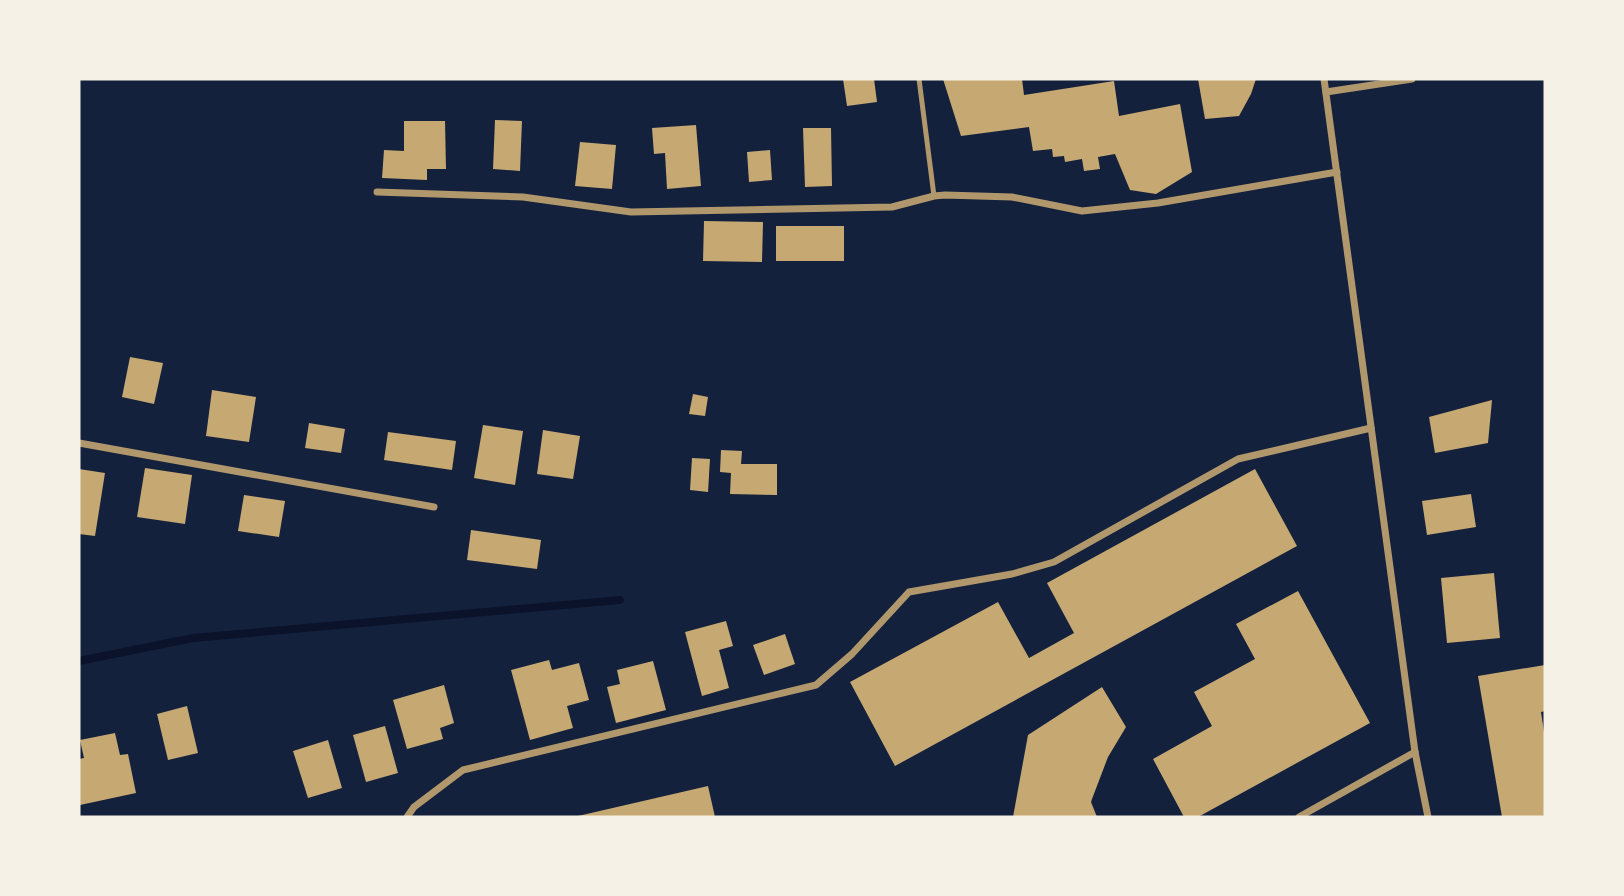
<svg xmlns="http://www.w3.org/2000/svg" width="1624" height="896" viewBox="0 0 1624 896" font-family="Barlow,sans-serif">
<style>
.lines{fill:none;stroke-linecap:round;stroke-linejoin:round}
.stream{stroke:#0b132b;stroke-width:8}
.building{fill:#c6a872}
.service{stroke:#b1986c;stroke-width:5}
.minor{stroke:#b1986c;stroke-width:7}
</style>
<rect width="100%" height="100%" fill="#14213d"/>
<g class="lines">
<path class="stream" d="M79 661 193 638 620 600"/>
</g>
<g class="building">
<path d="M843 79H874L877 102 847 106Z"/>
<path d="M943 79H1022L1024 95 1114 81 1119 116 1180 104 1192 172 1156 194 1130 190 1115 154 1098 157 1100 169 1084 171 1082 159 1065 162 1064 156 1053 157 1052 149 1033 151 1029 127 961 136Z"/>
<path d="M1198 79H1256L1251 94 1239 116 1205 119Z"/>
<path d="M495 120 522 121 520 171 493 169Z"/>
<path d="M404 121H445L446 169H427V180L382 178 384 150 404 151Z"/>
<path d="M696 125 701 186 667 189 665 153 654 154 652 128Z"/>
<path d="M803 128H831L832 186 805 187Z"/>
<path d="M580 142 616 145 612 189 575 186Z"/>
<path d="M770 150 772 180 749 182 747 152Z"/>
<path d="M704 221 763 222 762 262 703 261Z"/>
<rect x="776" y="226" width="68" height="35"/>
<path d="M130 357 163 363 154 404 122 397Z"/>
<path d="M212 390 256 397 249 442 206 436Z"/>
<path d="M693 394 708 397 705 416 689 414Z"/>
<path d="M1492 400 1488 443 1435 453 1429 417Z"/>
<path d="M309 423 345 429 341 453 305 448Z"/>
<path d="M483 425 523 431 515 485 474 478Z"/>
<path d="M543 430 580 436 573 479 537 474Z"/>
<path d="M388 432 456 441 452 470 384 460Z"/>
<path d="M721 450 742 451 741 464H777V495L730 494 731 473 720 472Z"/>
<path d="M692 458 710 459 708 492 690 490Z"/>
<path d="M145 468 192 475 185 524 137 517Z"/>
<path d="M79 469 105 473 95 536 79 534Z"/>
<path d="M1255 469 1297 546 895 766 850 682 998 602 1029 658 1074 633 1047 583Z"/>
<path d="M1471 494 1476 527 1427 535 1422 501Z"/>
<path d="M244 495 285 501 279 537 238 531Z"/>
<path d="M471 530 541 540 537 569 467 560Z"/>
<path d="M1494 573 1500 638 1447 643 1441 578Z"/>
<path d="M1298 591 1370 723 1198 817H1184L1153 759 1212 726 1194 692 1255 659 1236 624Z"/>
<path d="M726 621 733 646 719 650 729 688 702 696 685 632Z"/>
<path d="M785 634 795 664 764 675 753 645Z"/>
<path d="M549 660 552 670 579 663 589 700 567 706 573 728 530 740 511 670Z"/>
<path d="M653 661 666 710 616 723 607 687 620 684 617 670Z"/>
<path d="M1545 665V711L1541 712 1545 739V817H1502L1478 676Z"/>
<path d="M444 685 454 723 440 728 443 739 407 749 393 700Z"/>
<path d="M1102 687 1126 727 1108 757 1092 799 1091 802 1097 817H1013L1028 735Z"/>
<path d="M187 706 198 753 168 760 157 714Z"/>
<path d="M385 726 398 773 366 782 353 735Z"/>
<path d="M115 733 120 755 128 754 136 793 80 805 79 798V759L84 758 80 740Z"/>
<path d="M328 740 342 788 308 798 293 751Z"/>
<path d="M708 786 715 817H578V816Z"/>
</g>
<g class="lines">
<path class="service" d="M919 79 934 196"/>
<g class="minor">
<path d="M1324 79 1415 752 1428 817"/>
<path d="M1326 92 1412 79"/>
<path d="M377 192 523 197 631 212 892 207 934 196 945 195 1012 197 1082 211 1158 203 1337 172"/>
<path d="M79 443 434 507"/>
<path d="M407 817 414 807 463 770 816 685 852 654 909 592 1012 574 1054 562 1238 459 1371 428"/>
<path d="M1299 817 1415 752"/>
</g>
</g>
<rect width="1624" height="896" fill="none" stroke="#f6f1e7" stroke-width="161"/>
</svg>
